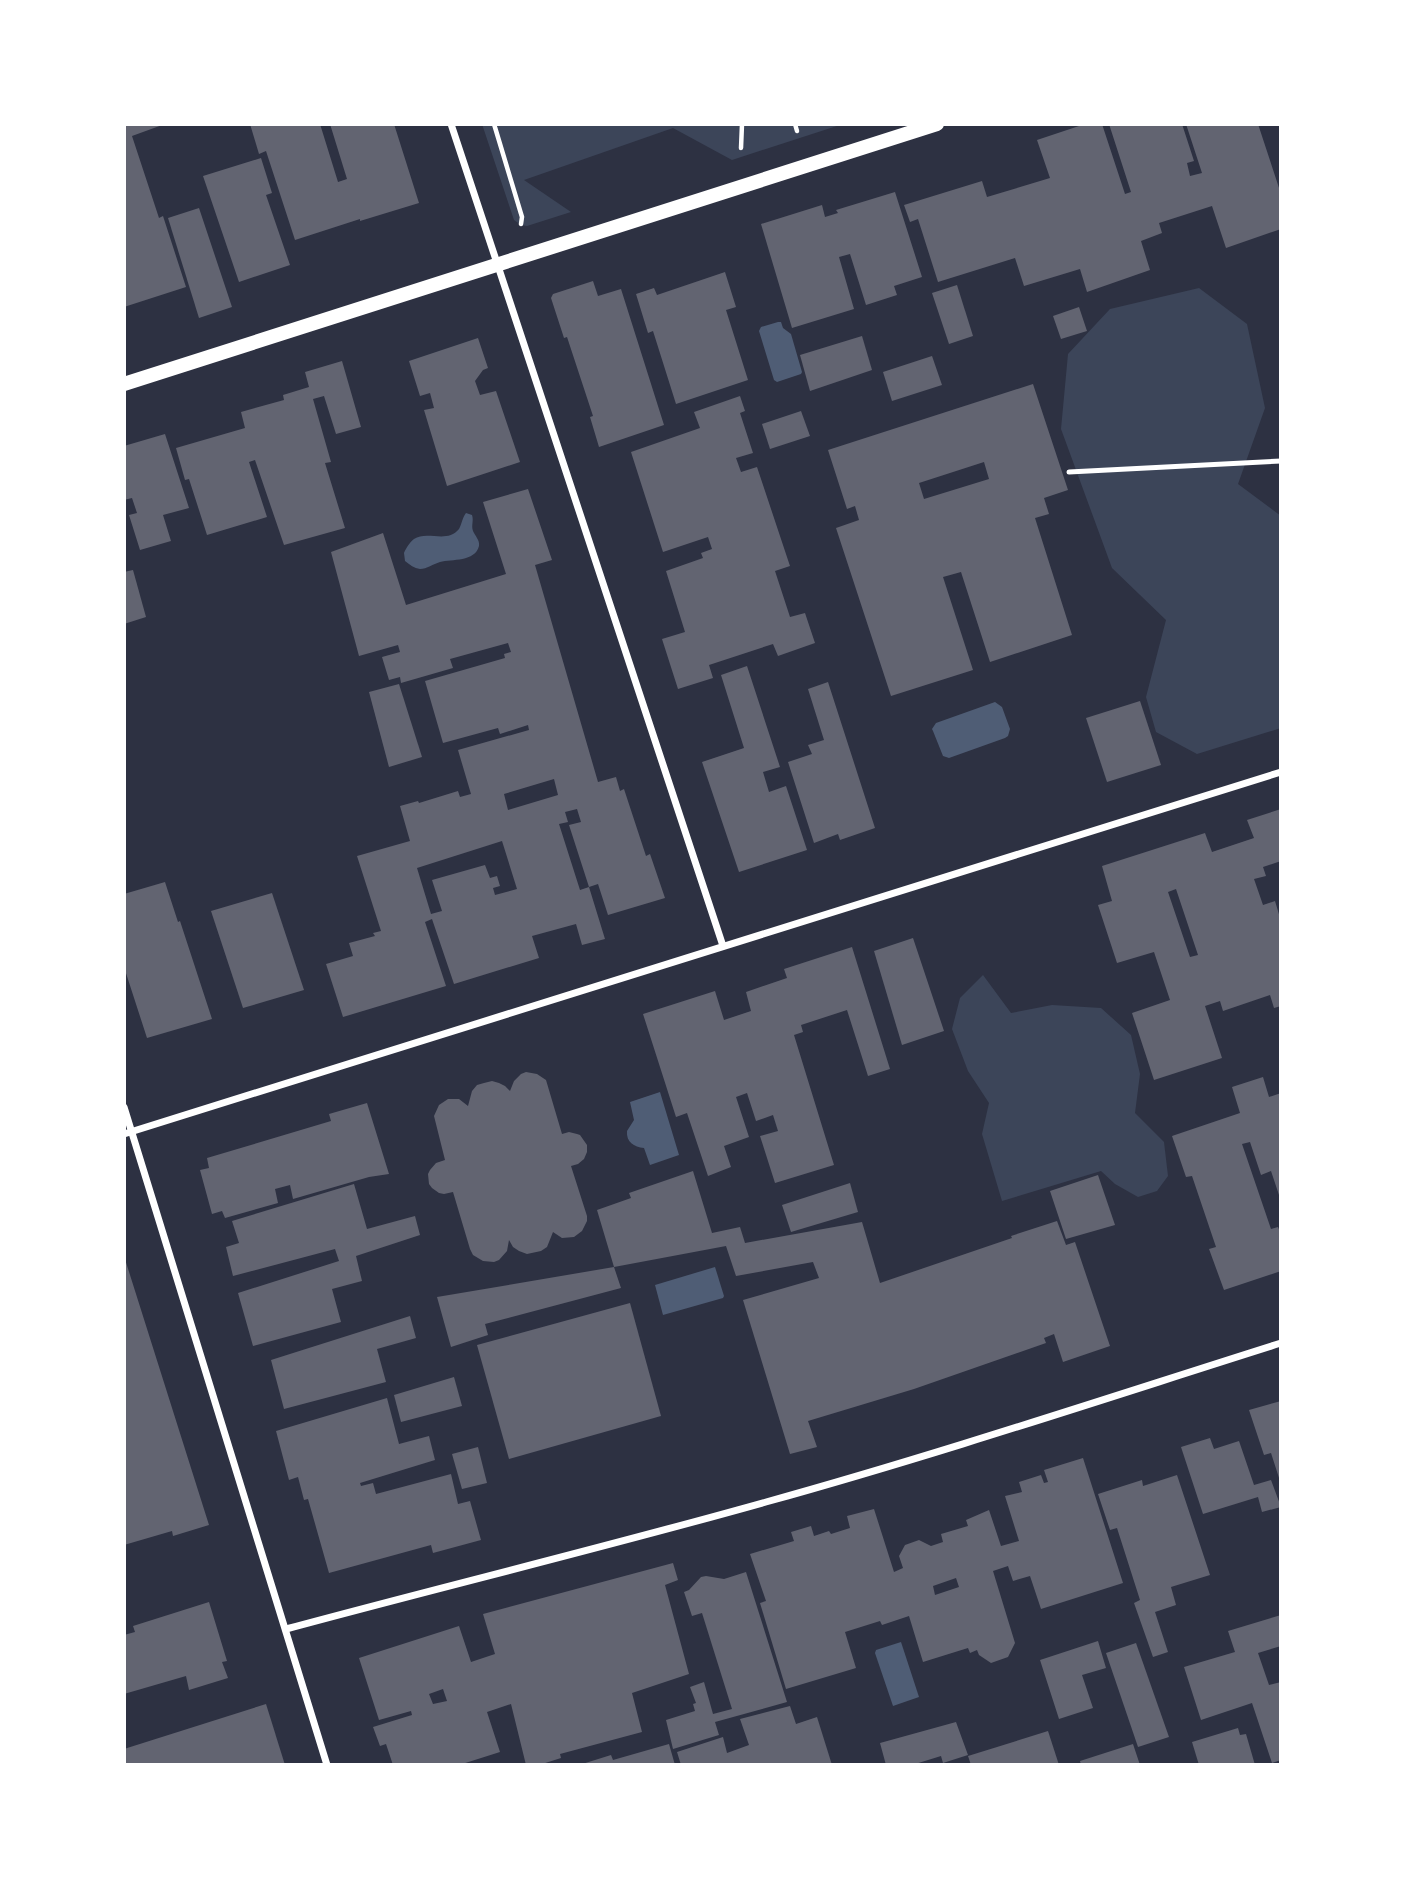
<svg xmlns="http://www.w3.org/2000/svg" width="1405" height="1889" viewBox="0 0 1405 1889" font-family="'DM Sans',sans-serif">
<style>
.green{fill:#3c4559}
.water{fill:#4f5d75}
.building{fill:#626471;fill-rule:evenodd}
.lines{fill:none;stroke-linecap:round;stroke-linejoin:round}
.path{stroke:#fff;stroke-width:4.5}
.service{stroke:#fff;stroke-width:5}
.minor{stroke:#fff;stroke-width:7}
.secondary{stroke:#fff;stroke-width:14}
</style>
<rect width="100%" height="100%" fill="#2d3142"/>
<g class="green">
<path d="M482 124H843L732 160 673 128 524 180 571 212 527 226 521 225 514 220Z"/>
<path d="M1199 288 1247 324 1265 408 1238 484 1281 516V728L1197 754 1156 732 1146 697 1166 620 1112 568 1061 429 1068 354 1110 309Z"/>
<path d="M983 975 1011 1013 1052 1005 1101 1008 1131 1035 1140 1074 1135 1113 1164 1142 1168 1176 1157 1191 1138 1197 1115 1184 1101 1171 1002 1201 982 1134 989 1103 968 1071 952 1029 960 998Z"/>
</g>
<g class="water">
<path d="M778 322H781L783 328 791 334 802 372 801 374 777 382 774 380 759 331 761 327Z"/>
<path d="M466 513 472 515C474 521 471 525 473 531 475 536 480 540 479 546 475 562 452 559 440 562 433 564 427 569 420 569 414 568 410 565 405 561L404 553C406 548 410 542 414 539 427 530 447 544 459 529 462 524 462 518 466 513Z"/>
<path d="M995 702 1002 707 1010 729 1008 736 1005 738 949 758 943 756 933 731 932 729 936 723Z"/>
<path d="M660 1092 679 1155 650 1165 644 1148C634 1147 626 1142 627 1131L634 1120 630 1102Z"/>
<path d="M715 1267 724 1296 723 1298 663 1315 655 1285Z"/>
<path d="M901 1642 919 1697 893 1706 875 1653 876 1650Z"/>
</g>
<g class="building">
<path d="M124 124H165L132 136 159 218 163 216 186 287 124 307Z"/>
<path d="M250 124H320L338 182 347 179 330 124H394L419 203 360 221V219L295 240 266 151 259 154Z"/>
<path d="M1085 124H1102L1125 194 1131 192 1109 124H1182L1194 161 1187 163 1190 176 1202 173 1186 124H1258L1281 194V229L1226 248 1212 206 1159 223 1162 233 1141 241 1150 270 1087 292 1080 269 1024 286 1015 258 938 282 918 219 910 222 904 205 982 181 987 197 1050 178 1037 140Z"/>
<path d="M261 158 272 193 266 195 290 265 239 282 203 176Z"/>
<path d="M895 192 922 277 894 286 897 295 866 305 850 254 839 257 854 309 792 328 761 224 822 205 825 217 838 213 836 210Z"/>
<path d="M199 208 232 307 199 318 168 218Z"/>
<path d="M725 272 736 307 726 310 748 380 676 404 653 331 648 333 636 294 654 288 657 295Z"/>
<path d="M593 281 598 296 621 289 664 425 599 447 590 417 593 416 567 337 564 338 551 298 553 294Z"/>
<path d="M957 285 973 336 949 344 932 293Z"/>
<path d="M1079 307 1087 331 1061 339 1053 316Z"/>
<path d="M862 336 872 370 810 391 800 355Z"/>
<path d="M478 338 488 368 483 370 475 381 480 395 496 391 520 462 447 486 424 410 434 408 430 393 420 396 409 361Z"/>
<path d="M932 356 942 385 892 401 883 372Z"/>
<path d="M342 361 361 427 336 434 324 396 313 399 331 462 325 463 345 528 284 545 255 460 249 462 267 517 207 535 189 479 185 480 176 448 245 428 241 412 284 400 283 395 309 387 305 372Z"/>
<path d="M1033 384 1068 490 1044 498 1049 514 1035 518 1072 635 990 662 961 572 943 577 973 670 891 696 836 528 859 520 855 506 847 509 828 450ZM984 462 989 479 924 499 919 483Z"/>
<path d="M740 396 745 411 740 413 753 453 736 458 741 472 757 467 790 566 775 571 790 617 805 613 815 643 778 656 773 644 709 665 713 678 678 689 662 639 685 632 666 571 703 558 701 553 712 549 708 537 663 552 631 452 700 428 694 412Z"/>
<path d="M801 411 810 436 770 449 762 424Z"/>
<path d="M165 434 189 508 163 515 171 541 140 550 129 515 137 513 132 498 124 500V446Z"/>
<path d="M528 489 552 560 535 565 598 782 616 777 620 791 624 789 646 856 650 854 665 898 608 915 598 884 589 887 605 939 582 945 576 924 532 936 539 958 454 984 432 919 425 922 446 986 343 1017 326 964 353 956 349 943 375 936 373 933 381 931 357 856 410 841 400 806 418 801 419 803 458 791 460 797 471 794 458 750 529 730 528 725 500 734 498 728 443 743 425 681 505 658 504 654 511 652 508 643 450 659 453 668 401 683 400 677 389 680 382 657 400 652 398 645 359 656 331 552 383 533 406 605 506 574 483 502ZM554 779 558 795 508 810 504 794ZM577 809 581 822 569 825 589 887 580 890 559 824 568 822 565 812ZM502 841 517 889 495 895 493 888 500 886 497 876 490 878 485 865 432 880 442 911 431 914 417 868Z"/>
<path d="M133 570 146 617 124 624V572Z"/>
<path d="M747 666 780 767 763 772 769 792 786 786 807 850 739 872 702 762 744 748 721 675Z"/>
<path d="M828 682 875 828 840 840 838 834 814 843 788 762 812 754 808 745 824 740 808 689Z"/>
<path d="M399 684 422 757 389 767 369 692Z"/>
<path d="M1140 701 1161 765 1107 782 1086 718Z"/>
<path d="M1281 809V861L1263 867 1266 876 1254 879 1263 905 1275 901 1281 921V1006L1274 1008 1270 995 1223 1011 1220 1001 1205 1006 1222 1058 1154 1080 1132 1013 1170 1000 1154 952 1117 963 1098 905 1112 901 1102 866 1205 833 1212 852 1254 838 1247 820ZM1176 889 1198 955 1190 957 1168 892Z"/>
<path d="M165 882 178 922 180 921 212 1019 147 1038 124 967V894Z"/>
<path d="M272 893 304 990 243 1008 211 911Z"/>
<path d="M913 938 944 1031 902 1045 874 951Z"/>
<path d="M852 947 890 1069 868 1076 847 1010 801 1025 803 1032 794 1035 834 1165 775 1183 760 1136 778 1131 773 1115 756 1121 747 1093 736 1097 749 1137 724 1146 731 1167 708 1176 687 1113 676 1117 643 1014 715 991 724 1020 751 1011 746 992 787 978 784 969Z"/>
<path d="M526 1072 537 1074 546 1080 562 1134 569 1132 577 1134 580 1135 587 1145V1152L584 1159 578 1164 571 1166 587 1216V1221L582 1231 574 1237 562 1238 553 1232 547 1247 541 1251 527 1254 519 1251 513 1247 509 1240 507 1251 499 1260 494 1262 483 1261 473 1255 470 1249 453 1192 444 1194 439 1193 432 1188 429 1184 428 1174 430 1170 436 1163 445 1160 434 1116 439 1105 448 1099H459L468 1106 472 1091 477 1085 484 1083 492 1081 499 1083 505 1086 510 1091 514 1081 521 1074Z"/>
<path d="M1263 1077 1269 1097 1281 1093V1201L1271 1171 1261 1175 1250 1142 1242 1144 1271 1229 1278 1227 1281 1234V1271L1224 1290 1209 1249 1216 1247 1192 1176 1186 1177 1172 1136 1240 1113 1232 1087Z"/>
<path d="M367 1103 389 1174 369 1177 293 1199 290 1185 275 1189 278 1203 225 1218 222 1211 212 1214 200 1170 209 1168 207 1158 331 1121 329 1114Z"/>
<path d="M693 1171 712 1233 740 1227 745 1243 862 1222 880 1283 1012 1238 1011 1236 1057 1221 1066 1245 1075 1242 1110 1346 1063 1362 1054 1334 1044 1338 1046 1343 914 1389 808 1421 817 1447 790 1454 743 1300 819 1278 813 1262 736 1276 726 1246 614 1267 597 1210 631 1198 629 1193Z"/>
<path d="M1098 1175 1115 1225 1066 1239 1050 1191Z"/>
<path d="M850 1183 858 1212 791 1232 782 1205Z"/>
<path d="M354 1184 367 1229 415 1216 420 1235 356 1256 362 1281 332 1289 341 1322 253 1346 238 1293 339 1261 335 1249 233 1276 226 1247 239 1243 232 1221Z"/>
<path d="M124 1256 209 1525 173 1536 172 1531 124 1545Z"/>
<path d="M614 1267 621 1288 485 1324 488 1335 451 1347 437 1297Z"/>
<path d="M630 1303 661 1416 509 1459 477 1345Z"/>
<path d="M410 1316 416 1338 377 1349 386 1382 284 1409 271 1360Z"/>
<path d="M454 1377 462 1406 401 1422 394 1395Z"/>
<path d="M387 1398 399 1444 429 1436 435 1460 360 1483 361 1486 373 1483 376 1494 451 1474 458 1504 470 1501 481 1540 433 1553 431 1545 329 1573 308 1499 304 1500 298 1477 289 1480 276 1431Z"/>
<path d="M1281 1401V1481H1280L1271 1453 1264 1455 1249 1410Z"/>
<path d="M1210 1438 1214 1449 1239 1441 1254 1485 1271 1480 1281 1507 1262 1512 1258 1497 1203 1514 1181 1447Z"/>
<path d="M478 1447 487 1483 462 1489 452 1454Z"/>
<path d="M1083 1458 1123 1583 1041 1609 1030 1576 1013 1581 1008 1566 993 1571 1015 1643 1008 1657 991 1663 979 1655 977 1650 970 1653 968 1648 923 1662 909 1616 882 1625 880 1621 845 1632 856 1668 786 1689 760 1603 766 1601 750 1554 794 1541 791 1532 811 1526 814 1536 829 1531 831 1534 850 1528 847 1516 874 1509 894 1572 903 1568 899 1556 905 1545 919 1540 931 1546 943 1542 941 1534 968 1526 966 1520 989 1510 1001 1546 1019 1541 1005 1496 1022 1492 1019 1482 1041 1475 1044 1483 1048 1482 1044 1470ZM956 1578 959 1587 935 1595 933 1586Z"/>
<path d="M1177 1475 1210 1575 1171 1587 1176 1605 1155 1612 1168 1652 1153 1657 1134 1603 1140 1600 1117 1528 1110 1530 1098 1494 1142 1480 1143 1486Z"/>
<path d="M673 1563 678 1580 665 1585 689 1674 632 1693 642 1732 560 1754 561 1758 539 1765H526L511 1704 487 1712 500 1752 459 1765H393L386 1744 380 1746 373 1727 412 1715 411 1711 379 1720 359 1658 459 1626 471 1662 495 1654 483 1614ZM443 1689 447 1701 433 1704 429 1694Z"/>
<path d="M746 1572 787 1702 715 1722 719 1735 673 1749 666 1720 695 1711 693 1704 696 1703 690 1687 704 1682 713 1714 732 1709 702 1613 692 1616 684 1592 689 1590 701 1577 706 1576 724 1579Z"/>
<path d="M209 1602 227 1661 222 1662 228 1678 189 1690 186 1676 124 1694V1635L135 1632 133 1626Z"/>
<path d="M1281 1615V1646L1258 1653 1269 1685 1281 1682V1760L1272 1763 1252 1703 1201 1720 1184 1667 1235 1652 1228 1631Z"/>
<path d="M1098 1641 1106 1668 1082 1675 1093 1708 1059 1719 1040 1660Z"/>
<path d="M1136 1643 1169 1737 1138 1747 1106 1653Z"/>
<path d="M266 1704 285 1765H124V1749Z"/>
<path d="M790 1706 796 1724 817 1717 832 1765H681L677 1752 723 1737 727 1753 749 1745 740 1719Z"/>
<path d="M956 1722 968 1755 943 1763 941 1756 912 1765H886L880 1743Z"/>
<path d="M1238 1728 1240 1735 1246 1734 1255 1765H1199L1192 1742Z"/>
<path d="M1048 1731 1059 1765H971L968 1756Z"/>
<path d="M669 1744 675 1765H579L611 1755 613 1760Z"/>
<path d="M1133 1744 1140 1765H1081L1080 1761Z"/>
</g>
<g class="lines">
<g class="path">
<path d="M494 124 522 217 521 224"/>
<path d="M795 124 797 131"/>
<path d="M741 148 742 124"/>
</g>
<path class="service" d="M1069 472 1281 461"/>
<g class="minor">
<path d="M451 124 723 946"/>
<path d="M124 1107 327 1765"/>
<path d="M124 1134 1281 772"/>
<path d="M286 1629C445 1586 606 1547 766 1502 939 1454 1110 1397 1281 1343"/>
</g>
<path class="secondary" d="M124 384 937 124"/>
</g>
<rect width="1405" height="1889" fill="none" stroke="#ffffff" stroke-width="252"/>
</svg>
